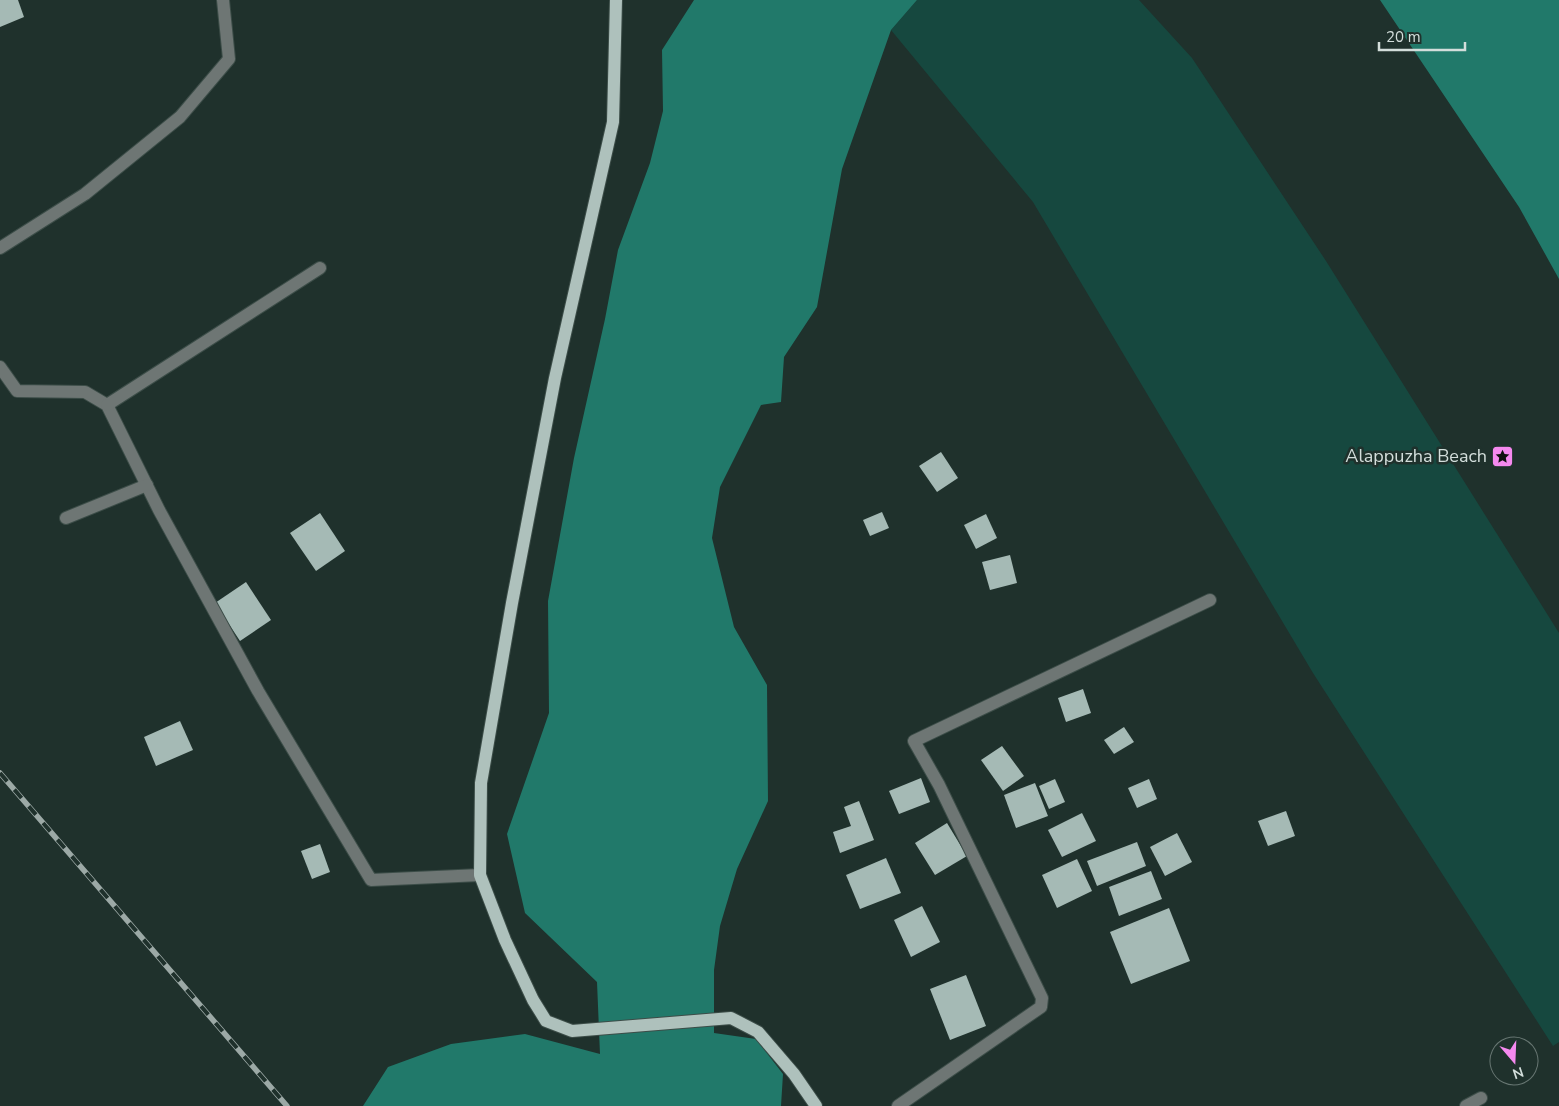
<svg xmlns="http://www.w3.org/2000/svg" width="1559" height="1106" viewBox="0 0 1559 1106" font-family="'Nunito Sans',sans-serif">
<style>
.green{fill:#16483f}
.water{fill:#21796a}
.building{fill:#a5bab5}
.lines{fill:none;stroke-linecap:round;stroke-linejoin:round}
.minor-casing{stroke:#3c4d48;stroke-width:14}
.major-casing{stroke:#3c4d48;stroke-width:14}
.minor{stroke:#6e7674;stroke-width:12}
.major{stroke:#aec1bc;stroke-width:12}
.rail-casing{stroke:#9ca9a6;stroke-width:5.5}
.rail{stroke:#1f312c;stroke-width:4;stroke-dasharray:11;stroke-linecap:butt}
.labels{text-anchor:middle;stroke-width:5;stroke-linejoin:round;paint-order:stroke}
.poi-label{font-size:18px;fill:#d3dedb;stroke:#1f312c;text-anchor:end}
</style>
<rect width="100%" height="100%" fill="#1f312c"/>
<path class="green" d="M917 0H1139L1192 58 1326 261 1559 633V1042L1553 1046 1313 673 1033 202 891 30Z"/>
<g class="water">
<path d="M694 0H917L891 30 842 169 817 307 784 357 781 402 761 405 720 487 712 538 734 627 767 685 768 801 737 869 720 926 714 970V1033L756 1039 783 1074 781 1106H363L388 1067 451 1044 525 1034 600 1054 597 982 525 913 507 834 549 713 548 601 574 458 605 319 618 250 650 163 663 111 662 50Z"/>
<path d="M1380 0H1559V279L1519 207Z"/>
</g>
<g class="building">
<path d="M0 0H18L24 17 0 27Z"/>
<path d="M941 452 958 478 937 492 919 466Z"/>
<path d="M882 512 889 528 870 536 863 520Z"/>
<path d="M320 513 345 551 316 571 290 533Z"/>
<path d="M986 514 997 538 976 549 964 525Z"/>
<path d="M1010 555 1017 583 990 590 982 562Z"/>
<path d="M246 582 271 620 240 641 215 603Z"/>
<path d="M1083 689 1091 713 1066 722 1058 698Z"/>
<path d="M180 721 193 750 156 766 144 737Z"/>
<path d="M1124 727 1134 742 1114 754 1104 740Z"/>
<path d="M1002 746 1024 776 1003 791 981 760Z"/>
<path d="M921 778 930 802 899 814 889 791Z"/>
<path d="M1055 779 1065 802 1049 809 1039 786Z"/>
<path d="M1149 779 1157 799 1137 808 1128 788Z"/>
<path d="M1035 783 1048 816 1016 828 1004 795Z"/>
<path d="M859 801 874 840 840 853 833 832 851 826 844 807Z"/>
<path d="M1286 811 1295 836 1268 846 1258 821Z"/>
<path d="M1082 813 1096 841 1062 857 1048 830Z"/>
<path d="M947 823 967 856 935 875 915 843Z"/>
<path d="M1177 833 1192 862 1165 876 1150 847Z"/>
<path d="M1137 842 1146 866 1097 886 1087 861Z"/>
<path d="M320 844 330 872 312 879 301 851Z"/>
<path d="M886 858 901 893 860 909 846 875Z"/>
<path d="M1077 859 1092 891 1057 908 1042 875Z"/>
<path d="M1151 871 1162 899 1119 916 1109 887Z"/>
<path d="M922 906 940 942 911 957 894 920Z"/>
<path d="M1169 908 1190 961 1131 984 1110 932Z"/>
<path d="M966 975 986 1026 950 1040 930 989Z"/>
</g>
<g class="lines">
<defs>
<g id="minor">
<path d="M0 248 85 194 180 117 229 59 223 0"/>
<path d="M0 367 17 391 85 392 107 405 159 510 258 691 371 880 480 875"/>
<path d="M107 405 320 268"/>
<path d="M66 518 147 485"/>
<path d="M898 1106 1041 1007 1042 998 939 785 914 741 1210 600"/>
<path d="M1466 1106 1481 1098"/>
</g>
<path id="major" d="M616 0 613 122 555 378 512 603 481 783 480 875 505 940 533 1000 546 1021 572 1031 731 1018 758 1032 794 1074 816 1106"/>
</defs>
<use href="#minor" class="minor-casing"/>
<use href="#major" class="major-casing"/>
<use href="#minor" class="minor"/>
<use href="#major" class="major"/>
<defs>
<path id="rail" d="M0 773 287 1106"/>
</defs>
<use href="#rail" class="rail-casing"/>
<use href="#rail" class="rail"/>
</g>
<defs>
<symbol id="sight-square" viewBox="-11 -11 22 22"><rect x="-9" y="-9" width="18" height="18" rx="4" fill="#f589ef" stroke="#1f312c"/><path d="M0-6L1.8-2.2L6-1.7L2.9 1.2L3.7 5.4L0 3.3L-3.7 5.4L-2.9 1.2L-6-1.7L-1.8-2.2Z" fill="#111"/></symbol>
</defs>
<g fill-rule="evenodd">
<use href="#sight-square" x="1490" y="444" width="25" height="25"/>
</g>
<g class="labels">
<g class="poi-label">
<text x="1487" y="462">Alappuzha Beach</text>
</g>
</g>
<g transform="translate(1514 1061) rotate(161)"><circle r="24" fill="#1f312c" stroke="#677672"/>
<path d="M0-4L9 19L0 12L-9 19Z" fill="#f589ef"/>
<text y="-8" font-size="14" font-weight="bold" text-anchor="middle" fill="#d3dedb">N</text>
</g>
<path d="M1379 42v8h86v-8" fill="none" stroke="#d3dedb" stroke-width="2.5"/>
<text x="1386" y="42" font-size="15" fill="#d3dedb" stroke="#1f312c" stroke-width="4" paint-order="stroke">20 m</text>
</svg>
